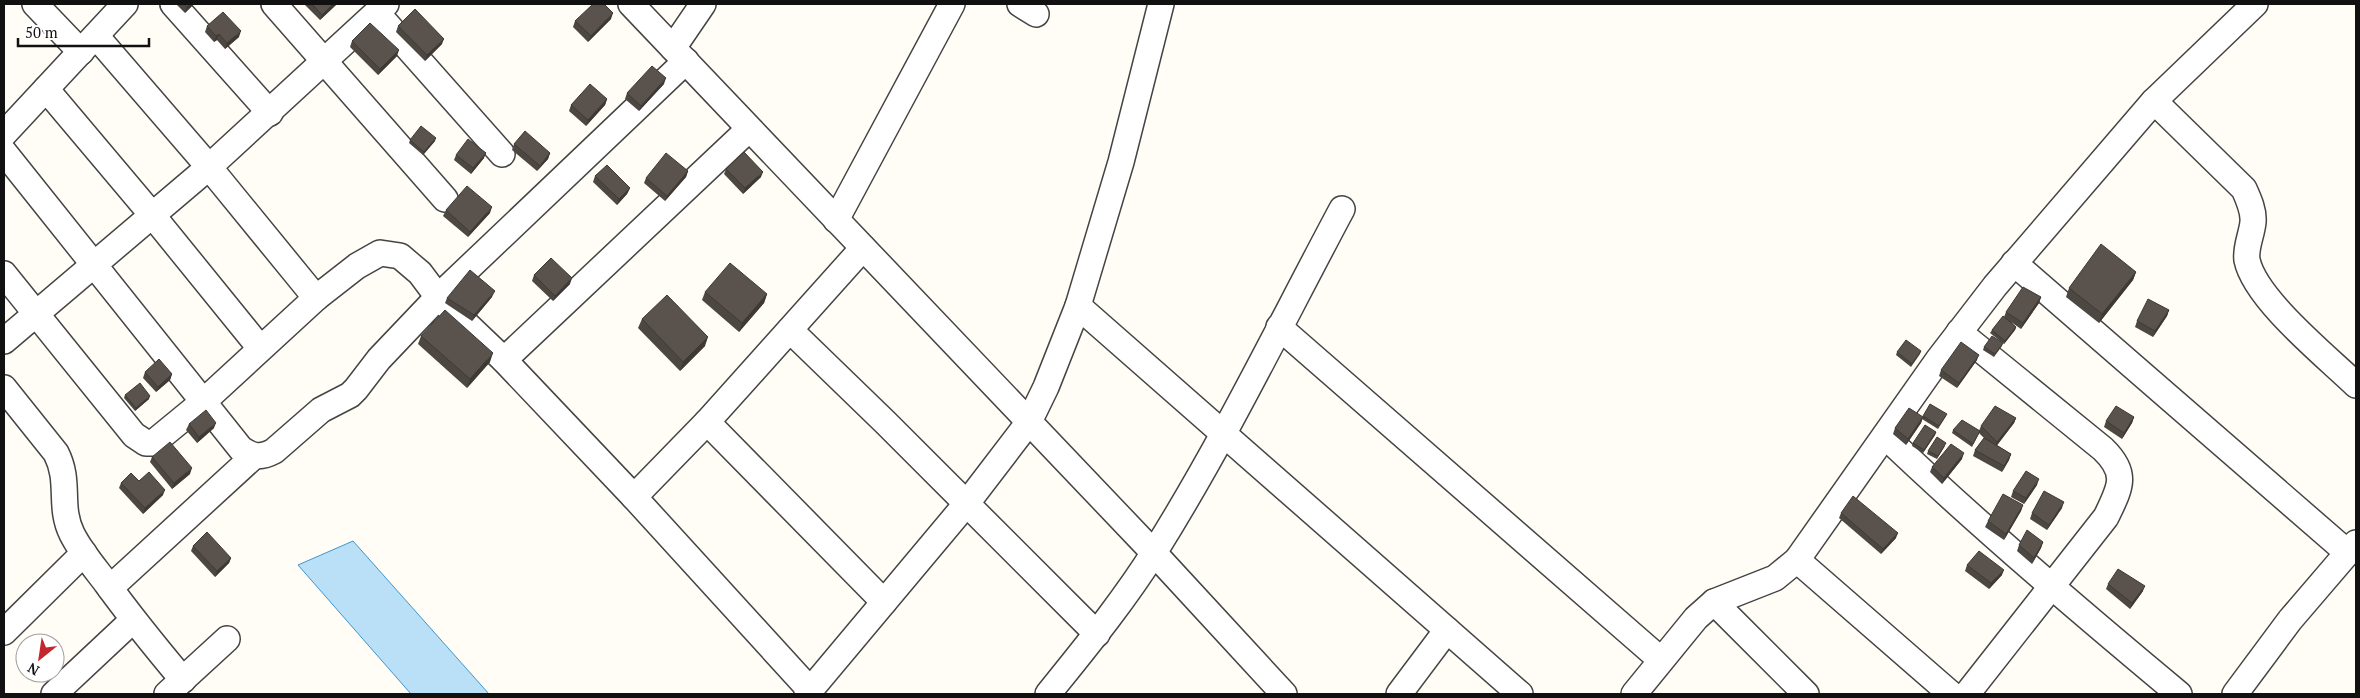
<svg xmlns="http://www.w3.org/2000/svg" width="2360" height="698" viewBox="0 0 2360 698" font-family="'PT Serif',serif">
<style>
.water{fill:#b9e0f7;stroke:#3f96cf}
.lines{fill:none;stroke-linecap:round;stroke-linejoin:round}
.minor-casing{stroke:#444;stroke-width:28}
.minor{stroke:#fff;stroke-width:25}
.wall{fill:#4d4742}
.shaded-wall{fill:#3f3936}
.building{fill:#5a524d;stroke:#3f3936}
</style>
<rect width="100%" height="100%" fill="#fffdf5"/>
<path class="water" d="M353 541 489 694H411L298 565Z"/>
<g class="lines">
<defs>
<g id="minor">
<path d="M35 4 81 52"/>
<path d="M173 4 270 113"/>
<path d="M274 4 445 199"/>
<path d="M631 4 1154 553 1284 694"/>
<path d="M1020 4 1036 14"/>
<path d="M377 13 502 154"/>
<path d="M96 36 209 167 316 298"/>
<path d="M673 48 703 4"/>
<path d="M46 89 153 216 260 348"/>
<path d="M2154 101 2244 189C2249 200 2254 211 2253 222 2252 234 2245 248 2247 260 2255 299 2326 356 2356 385"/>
<path d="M4 134 125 4"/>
<path d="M4 152 241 449C253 457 261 458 274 451L321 410 350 395 356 389 379 359 438 297 686 61"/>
<path d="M836 220 952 4"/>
<path d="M2014 263 2348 553"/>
<path d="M4 274 134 435 146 443H153L203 402 316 298 357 266 380 253 400 256 420 273 438 297 504 360 634 497 810 690"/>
<path d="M1078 306 1520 694"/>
<path d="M1279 327 1661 660"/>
<path d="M790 330 886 423 1097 634"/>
<path d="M1959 332 2103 449C2129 474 2120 488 2106 517L1967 694"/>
<path d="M4 341 209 167 386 4"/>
<path d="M504 360 749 129"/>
<path d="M4 388 56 453C71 482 58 506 72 534 81 552 95 568 107 584 131 617 157 649 183 680"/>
<path d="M707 422 884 602"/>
<path d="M1885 436C1979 526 2079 611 2179 694"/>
<path d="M634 497 707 422 863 248"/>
<path d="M1797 560 1951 694"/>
<path d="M110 588 254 456"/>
<path d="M1714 602 1806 694"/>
<path d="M4 632 84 553"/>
<path d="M54 694 133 620"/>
<path d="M167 694 227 639"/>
<path d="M807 694 967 503 1029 422 1046 387 1078 306 1121 162 1161 4"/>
<path d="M1048 694C1085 648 1123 602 1155 551 1224 441 1281 323 1342 209"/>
<path d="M1399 694 1447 630"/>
<path d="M1634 694 1696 618 1714 602 1775 578 1797 560 1938 360 1995 286 2154 101 2255 4"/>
<path d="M2235 694 2290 620 2356 543"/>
</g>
</defs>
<use href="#minor" class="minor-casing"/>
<use href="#minor" class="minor"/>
</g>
<g class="wall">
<path d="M176 4H194L185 13Z"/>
<path d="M304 4H337L320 20Z"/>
<path d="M611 19 588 42 573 27 575 21Z"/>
<path d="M207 26 239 37 225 49 217 40 214 42 205 32Z"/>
<path d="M398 26 442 44 425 61 396 32Z"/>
<path d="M352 41 397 56 378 75 350 47Z"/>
<path d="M664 84 639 111 625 99 627 93Z"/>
<path d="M607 99 605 105 586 126 569 111 571 105Z"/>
<path d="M410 140 435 141 423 155 409 143Z"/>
<path d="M514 144 550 153 548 159 537 171 512 150Z"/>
<path d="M456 155 484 158 471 174 454 160Z"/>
<path d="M726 169 761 177 743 194 724 174Z"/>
<path d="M688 171 686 177 665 201 644 183 646 178Z"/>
<path d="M595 176 630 188 627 194 617 205 593 182Z"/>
<path d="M446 210 490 213 468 237 443 216Z"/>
<path d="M2136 272 2133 280 2099 323 2066 297 2069 288Z"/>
<path d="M534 275 570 284 553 301 532 281Z"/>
<path d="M705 292 767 294 764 303 739 332 702 300Z"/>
<path d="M492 297 472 321 445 303 447 298Z"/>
<path d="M2041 297 2039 303 2021 329 2011 322 2016 327 2015 330 2004 344 1990 333 1992 330 2004 317 2006 312Z"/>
<path d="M2169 310 2167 316 2153 337 2135 327 2137 321Z"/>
<path d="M642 319 705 346 680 371 638 328Z"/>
<path d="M421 336 490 362 467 388 418 344Z"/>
<path d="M2003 343 2002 346 1994 357 1983 350 1984 347Z"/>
<path d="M1921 351 1920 354 1911 367 1896 355 1897 352Z"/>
<path d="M1977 360 1957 388 1939 376 1941 370Z"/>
<path d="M145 372 172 374 170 380 156 392 143 378Z"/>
<path d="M125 395 149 399 135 411 124 398Z"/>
<path d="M1923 416H1946L1938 429 1922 419Z"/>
<path d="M1923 417 1921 423 1906 445 1893 434 1895 428Z"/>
<path d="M2134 417 2132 423 2122 439 2104 427 2106 421Z"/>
<path d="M2016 418 2014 423 1997 445 2011 454 2009 460 2002 472 1973 456 1975 450 1984 438 1979 433 1972 447 1952 433 1953 430 1979 431 1981 426Z"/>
<path d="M189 424 214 428 197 443 186 430Z"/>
<path d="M1936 432 1935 435 1923 453 1912 446 1913 443Z"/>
<path d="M1945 446 1937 459 1927 454 1928 451Z"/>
<path d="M152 457 190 474 172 489 150 462Z"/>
<path d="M1962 459 1942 484 1930 472 1932 467Z"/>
<path d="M139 481 163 495 143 514 119 488 121 483Z"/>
<path d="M2037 485 2024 504 2011 497 2013 491Z"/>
<path d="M2023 505 2021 511 2004 540 1985 527 1988 521Z"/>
<path d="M2062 508 2047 530 2030 519 2032 513Z"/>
<path d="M1841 513 1896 538 1881 554 1839 518Z"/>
<path d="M2043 542 2041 548 2032 564 2017 551 2019 545Z"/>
<path d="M193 546 231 558 229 563 215 577 191 551Z"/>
<path d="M1967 565 2002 575 1989 589 1965 571Z"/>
<path d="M2108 584 2143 591 2130 609 2106 589Z"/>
</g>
<g class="shaded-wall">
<path d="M190 4H194L185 13 187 7Z"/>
<path d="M333 4H337L320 20 322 15Z"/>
<path d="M613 13 611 19 588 42 591 36Z"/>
<path d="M241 31 239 37 225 49 227 43Z"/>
<path d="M219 34 217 40 214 42 216 36Z"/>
<path d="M444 39 442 44 425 61 427 55Z"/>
<path d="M399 50 397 56 378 75 380 69Z"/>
<path d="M666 78 664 84 639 111 641 106Z"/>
<path d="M607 99 605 105 586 126 588 120Z"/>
<path d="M436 138 435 141 423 155 424 152Z"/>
<path d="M486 153 484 158 471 174 473 168Z"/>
<path d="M550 153 548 159 537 171 540 166Z"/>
<path d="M688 171 686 177 665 201 667 196Z"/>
<path d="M763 172 761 177 743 194 745 188Z"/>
<path d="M630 188 627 194 617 205 619 199Z"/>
<path d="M492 207 490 213 468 237 470 232Z"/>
<path d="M2136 272 2133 280 2099 323 2102 314Z"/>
<path d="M572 278 570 284 553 301 555 296Z"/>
<path d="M495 291 492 297 472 321 474 315Z"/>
<path d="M767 294 764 303 739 332 742 323Z"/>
<path d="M2041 297 2039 303 2021 329 2023 323Z"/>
<path d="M2169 310 2167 316 2153 337 2155 331Z"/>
<path d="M2016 327 2015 330 2004 344 2005 341Z"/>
<path d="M708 337 705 346 680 371 683 362Z"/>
<path d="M493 353 490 362 467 388 470 379Z"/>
<path d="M1979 355 1977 360 1957 388 1959 383Z"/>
<path d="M172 374 170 380 156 392 158 387Z"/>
<path d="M150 396 149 399 135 411 136 408Z"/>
<path d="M1923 417 1921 423 1906 445 1908 439Z"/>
<path d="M2134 417 2132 423 2122 439 2124 433Z"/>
<path d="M2016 418 2014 423 1995 448 1997 442Z"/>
<path d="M216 423 214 428 197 443 199 437Z"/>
<path d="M1936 432 1935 435 1923 453 1924 450Z"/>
<path d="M1964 453 1962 459 1942 484 1944 478Z"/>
<path d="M2011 454 2009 460 2002 472 2004 466Z"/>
<path d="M192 468 190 474 172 489 174 483Z"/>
<path d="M2039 479 2037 485 2024 504 2026 498Z"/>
<path d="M165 490 163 495 143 514 145 508Z"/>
<path d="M2064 502 2062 508 2047 530 2049 525Z"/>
<path d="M2023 505 2021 511 2004 540 2006 534Z"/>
<path d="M1898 533 1896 538 1881 554 1883 549Z"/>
<path d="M2043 542 2041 548 2032 564 2034 558Z"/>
<path d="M231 558 229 563 215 577 217 571Z"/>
<path d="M2004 570 2002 575 1989 589 1991 583Z"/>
<path d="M2145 586 2143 591 2130 609 2132 603Z"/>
</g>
<g class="building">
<path d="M184 4H190L187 7Z"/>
<path d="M312 4H333L322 15Z"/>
<path d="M593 4H604L613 13 591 36 575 21Z"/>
<path d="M415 9 444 39 427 55 398 26Z"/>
<path d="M223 12 241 31 227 43 219 34 216 36 207 26Z"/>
<path d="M370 23 399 50 380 69 352 41Z"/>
<path d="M652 66 666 78 641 106 627 93Z"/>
<path d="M590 84 607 99 588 120 571 105Z"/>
<path d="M421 126 436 138 424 152 410 140Z"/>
<path d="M525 131 550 153 540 166 514 144Z"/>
<path d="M468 139 486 153 473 168 456 155Z"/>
<path d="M744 152 763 172 745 188 726 169Z"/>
<path d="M666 153 688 171 667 196 646 178Z"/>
<path d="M607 165 630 188 619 199 595 176Z"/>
<path d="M467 186 492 207 470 232 446 210Z"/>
<path d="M2101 244 2136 272 2102 314 2069 288Z"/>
<path d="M551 258 572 278 555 296 534 275Z"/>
<path d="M730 263 767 294 742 323 705 292Z"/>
<path d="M470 270 495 291 474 315 447 298Z"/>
<path d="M2023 287 2041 297 2023 323 2006 312Z"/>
<path d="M667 295 708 337 683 362 642 319Z"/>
<path d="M2148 299 2169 310 2155 331 2137 321Z"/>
<path d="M445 310 493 353 470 379 421 336Z"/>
<path d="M2003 316 2016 327 2005 341 1992 330Z"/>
<path d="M1992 336 2003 343 1995 354 1984 347Z"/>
<path d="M1906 340 1921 351 1912 364 1897 352Z"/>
<path d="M1961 342 1979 355 1959 383 1941 370Z"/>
<path d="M159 359 172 374 158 387 145 372Z"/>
<path d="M140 383 150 396 136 408 125 395Z"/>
<path d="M1930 404 1947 414 1939 426 1923 416Z"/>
<path d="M1995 406 2016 418 1997 442 1981 426Z"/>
<path d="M2116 406 2134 417 2124 433 2106 421Z"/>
<path d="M1909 408 1923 417 1908 439 1895 428Z"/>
<path d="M206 410 216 423 199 437 189 424Z"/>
<path d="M1962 420 1980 431 1973 444 1953 430Z"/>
<path d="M1925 425 1936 432 1924 450 1913 443Z"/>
<path d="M1937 437 1946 443 1938 456 1928 451Z"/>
<path d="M1984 438 2011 454 2004 466 1975 450Z"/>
<path d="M170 442 192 468 174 483 152 457Z"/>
<path d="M1951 444 1964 453 1944 478 1932 467Z"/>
<path d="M2026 471 2039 479 2026 498 2013 491Z"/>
<path d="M149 472 165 490 145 508 121 483 131 473 139 481Z"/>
<path d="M2044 491 2064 502 2049 525 2032 513Z"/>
<path d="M2003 494 2023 505 2006 534 1988 521Z"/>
<path d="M1853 496 1898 533 1883 549 1841 513Z"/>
<path d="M2027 530 2043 542 2034 558 2019 545Z"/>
<path d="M207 532 231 558 217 571 193 546Z"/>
<path d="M1979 551 2004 570 1991 583 1967 565Z"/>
<path d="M2118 569 2145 586 2132 603 2108 584Z"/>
</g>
<rect width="2360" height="698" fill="none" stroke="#111111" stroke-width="10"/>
<g transform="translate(40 658) rotate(210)"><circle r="24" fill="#ffffff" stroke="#a0a0a0"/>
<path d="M0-4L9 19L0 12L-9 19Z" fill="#c4262e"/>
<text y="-8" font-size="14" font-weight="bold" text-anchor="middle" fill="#111111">N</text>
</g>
<path d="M18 38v8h131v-8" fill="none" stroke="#111111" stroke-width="2.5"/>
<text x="25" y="38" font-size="15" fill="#111111" stroke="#ffffff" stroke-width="4" paint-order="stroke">50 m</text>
</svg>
